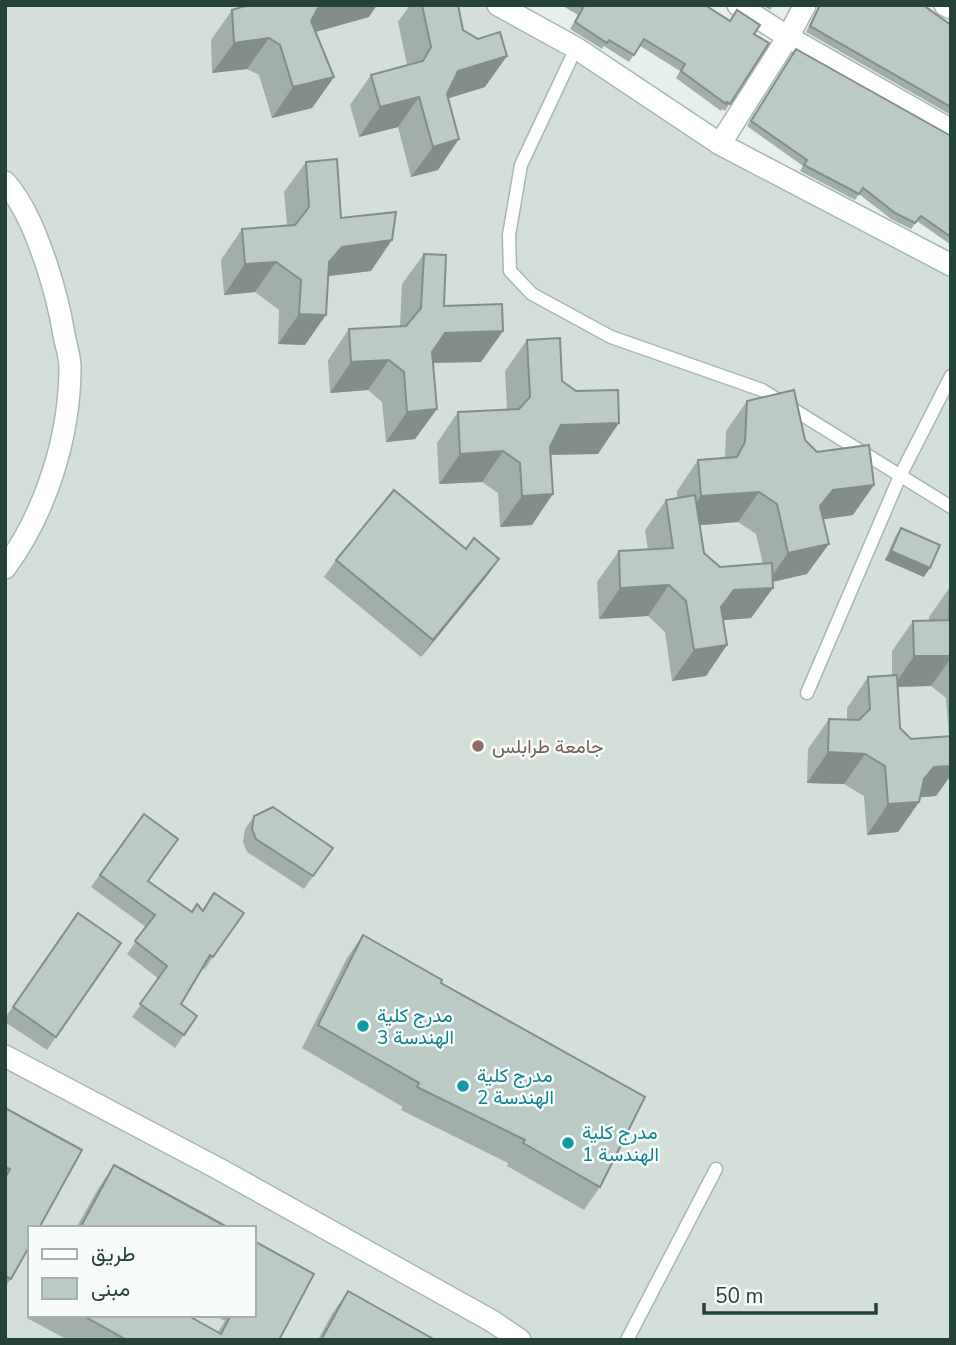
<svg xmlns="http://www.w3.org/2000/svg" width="956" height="1345" viewBox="0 0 956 1345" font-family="'Nunito Sans',Vazirmatn,sans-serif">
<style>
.built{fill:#d4dfda;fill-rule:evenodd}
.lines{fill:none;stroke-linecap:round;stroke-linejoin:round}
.service-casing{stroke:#a8b8b2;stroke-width:15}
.minor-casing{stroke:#a8b8b2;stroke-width:24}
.service{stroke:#fff;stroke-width:12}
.minor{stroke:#fff;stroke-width:21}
.wall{fill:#a1aea9;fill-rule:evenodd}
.shaded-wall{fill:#838d89}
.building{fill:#bbcac4;stroke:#838d89;stroke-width:2}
.education-dot{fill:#8d6e63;stroke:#f7fbf9;stroke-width:2.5}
.culture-dot{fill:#0f9aa8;stroke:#f7fbf9;stroke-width:2.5}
.labels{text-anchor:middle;stroke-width:5;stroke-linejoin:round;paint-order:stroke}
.education-label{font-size:19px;fill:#785e54;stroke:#f7fbf9;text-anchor:start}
.culture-label{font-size:19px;fill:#0d838f;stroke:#f7fbf9;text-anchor:start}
</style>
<rect width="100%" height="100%" fill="#e6efeb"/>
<path class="built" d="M5 5H498L720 144 951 265V1340H5ZM30 1228H254V1315H30Z"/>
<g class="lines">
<defs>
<g id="service">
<path d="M576 48 521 165 509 235 510 271 532 294 611 337 762 390 951 507"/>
<path d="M807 693 900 476 951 376"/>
<path d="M627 1340 716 1169"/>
</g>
<g id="minor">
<path d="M498 5 576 48 720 144 951 265"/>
<path d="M738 5 788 37 951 130"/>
<path d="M945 5 951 8"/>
<path d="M720 144 788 37 805 5"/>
<path d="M5 182C25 205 36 234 46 263 54 287 60 310 64 335 66 345 70 357 70 367 70 436 46 513 5 568"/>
<path d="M5 1056 219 1169 492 1321 520 1340"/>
</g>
</defs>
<use href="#service" class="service-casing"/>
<use href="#minor" class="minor-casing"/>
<use href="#service" class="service"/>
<use href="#minor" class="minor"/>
</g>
<g class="wall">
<path d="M410 5H458L463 30 485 87 448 98 438 170 411 177 398 127 359 137 350 105 371 75 407 65 398 22Z"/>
<path d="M561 5H705L769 43 725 111 722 109 721 111 676 78 680 71 640 46 629 62 604 46 602 49 570 29 578 15Z"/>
<path d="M763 5H773L770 10Z"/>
<path d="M819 5H923L951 25V115L806 32Z"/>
<path d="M232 10 369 17 316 32 334 77 312 108 272 118 259 75 247 69 212 73 211 40Z"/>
<path d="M796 49 951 136V245L917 221 911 229 891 219 859 194 855 200 800 171 803 166 747 126Z"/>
<path d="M306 162 341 218 371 271 328 276 305 345 278 344 279 310 255 292 224 295 221 260 242 229 287 225 284 192Z"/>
<path d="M424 254 444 306 503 331 481 362 433 363 437 409 415 439 386 442 382 402 368 390 330 393 328 360 349 329 400 326 402 284Z"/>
<path d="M527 340 562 381 598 454 550 455 532 525 500 527 498 493 482 482 439 484 437 443 458 412 507 410 505 371Z"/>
<path d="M747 401 805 440 853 515 823 519 807 574 773 582V588L751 618 723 620 727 645 706 676 672 681 665 632 648 616 599 619 597 582 619 551 648 550 645 530 666 500 677 498V491L698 460 725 458 726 431ZM738 522 756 534 763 564 720 567 704 553 700 525Z"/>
<path d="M901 528 924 577 885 560 895 537Z"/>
<path d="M466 549 499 559 487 576 421 657 324 577 336 560Z"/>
<path d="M950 587 951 775 936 796 920 797 919 802 898 832 867 835 864 796 844 784 807 783 808 749 829 719 847 720V708L868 677 892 676V651L913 621H929V617ZM931 686 946 698 949 736 911 739 900 728 898 687Z"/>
<path d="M144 814 148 881 191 912 203 910 214 893 244 913 204 970 203 968 181 1004 197 1016 175 1048 132 1017 159 979 127 954 146 927 91 887Z"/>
<path d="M254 816 333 848 304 889 247 852 243 842 245 829Z"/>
<path d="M78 913 121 943 47 1050 5 1022V1018Z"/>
<path d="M363 935 441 983 600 1187 584 1210 507 1166 508 1163 401 1110 403 1107 302 1048 347 958Z"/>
<path d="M5 1108 82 1150 11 1279 5 1287Z"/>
<path d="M114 1165 229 1228H76L98 1189Z"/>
<path d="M348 1291 435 1340H318L332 1314Z"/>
<path d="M30 1313V1315H187L218 1332 225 1321 214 1315H254L279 1340H68L27 1318Z"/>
</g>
<g class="shaded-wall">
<path d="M322 5H377L369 17 297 37 319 6Z"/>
<path d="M269 38 247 69 212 73 234 43Z"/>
<path d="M507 56 485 87 437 102 458 71Z"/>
<path d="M334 77 312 108 272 118 293 87Z"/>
<path d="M419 97 398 127 359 137 380 107Z"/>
<path d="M459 139 438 170 411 177 433 147Z"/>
<path d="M392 240 371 271 321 277 329 262 342 247Z"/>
<path d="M276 262 255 292 224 295 245 264Z"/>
<path d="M299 314 326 315 305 345 278 344Z"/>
<path d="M503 331 481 362 423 363 445 333Z"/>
<path d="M389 360 368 390 330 393 351 362Z"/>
<path d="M437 409 415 439 386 442 407 412Z"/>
<path d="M619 423 598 454 540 455 561 425Z"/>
<path d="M503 451 482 482 439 484 460 454Z"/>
<path d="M874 485 853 515 812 521 820 506 833 490Z"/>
<path d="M759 492 738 522 680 527 701 496Z"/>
<path d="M553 494 532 525 500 527 522 496Z"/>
<path d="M829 544 807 574 767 583 788 553Z"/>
<path d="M891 551 930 568 924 577 885 560Z"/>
<path d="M499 559 487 576 421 657 433 640Z"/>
<path d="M669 585 648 616 599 619 620 588Z"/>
<path d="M773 588 751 618 713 621 700 638 734 590Z"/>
<path d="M727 645 706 676 672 681 694 650Z"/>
<path d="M914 656H951V658L931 686 893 687Z"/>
<path d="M828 752 865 754 844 784 807 783Z"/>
<path d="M951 766V775L936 796 912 798 919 802 898 832 867 835 888 804 934 767Z"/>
</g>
<g class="building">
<path d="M248 5H322L319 6 311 21 334 77 293 87 280 45 269 38 234 43 232 10Z"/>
<path d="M422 5H458L463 30 478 39 500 32 507 56 458 71 447 94 459 139 433 147 419 97 380 107 371 75 423 61 431 47Z"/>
<path d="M578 5H705L730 21 737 10 760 25 754 34 769 43 730 104 727 102 726 104 681 71 685 64 644 39 634 55 609 40 607 43 575 22 583 8Z"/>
<path d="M820 5H923L951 25V107L810 26Z"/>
<path d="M796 49 951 136V237L921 216 915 223 895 213 863 188 859 194 804 165 807 160 751 121Z"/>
<path d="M337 159 341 218 396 212 392 240 342 247 329 262 326 315 299 314 301 280 276 262 245 264 242 229 295 225 309 207 306 162Z"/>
<path d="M424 254 446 255 444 306 502 304 503 331 445 333 432 352 437 409 407 412 404 372 389 360 351 362 349 329 406 326 421 308Z"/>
<path d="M560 338 562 381 576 391 618 390 619 423 561 425 550 447 553 494 522 496 520 463 503 451 460 454 458 412 519 409 530 397 527 340Z"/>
<path d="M794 390 805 440 817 452 869 445 874 485 833 490 820 506 829 544 788 553 777 504 759 492 701 496 698 460 737 457 745 442 747 401Z"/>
<path d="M394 490 466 549 474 538 499 559 433 640 336 560Z"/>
<path d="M695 495 704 553 720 567 772 563 773 588 734 590 721 607 727 645 694 650 686 601 669 585 620 588 619 551 673 548 666 500Z"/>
<path d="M901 528 940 545 930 568 891 551Z"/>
<path d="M950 587 951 656H914L913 621 949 620Z"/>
<path d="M897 675 900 728 911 739 951 736V766L934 767 924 779 919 802 888 804 885 766 865 754 828 752 829 719 859 720 870 709 868 677Z"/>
<path d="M273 807 333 848 313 876 256 839 252 829 254 816Z"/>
<path d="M144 814 178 839 148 881 192 912 197 904 203 911 214 893 244 913 213 957 210 955 181 1004 197 1016 184 1035 140 1004 167 966 135 941 155 915 100 875Z"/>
<path d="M78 913 121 943 56 1037 13 1007Z"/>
<path d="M363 935 442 980 441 983 645 1097 600 1187 523 1143 525 1140 417 1087 419 1083 318 1025Z"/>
<path d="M5 1108 82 1150 39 1228H30V1245L11 1279 5 1276V1178L10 1169 5 1167Z"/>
<path d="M114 1165 229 1228H80Z"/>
<path d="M254 1241 314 1274 279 1340H127L82 1315H187L221 1334 231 1315H254Z"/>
<path d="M348 1291 435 1340H321Z"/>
</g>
<circle class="education-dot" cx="478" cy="746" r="7"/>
<g class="culture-dot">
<circle cx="363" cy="1026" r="7"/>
<circle cx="463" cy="1086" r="7"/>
<circle cx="568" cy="1143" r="7"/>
</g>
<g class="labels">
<g class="education-label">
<text x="492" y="753">جامعة طرابلس</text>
</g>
<g class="culture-label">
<text x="377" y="1022">مدرج كلية<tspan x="377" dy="22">الهندسة 3</tspan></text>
<text x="477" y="1082">مدرج كلية<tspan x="477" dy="22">الهندسة 2</tspan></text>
<text x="582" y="1139">مدرج كلية<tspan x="582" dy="22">الهندسة 1</tspan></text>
</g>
</g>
<rect width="956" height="1345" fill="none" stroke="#24423a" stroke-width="14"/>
<rect x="28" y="1226" width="228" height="91" fill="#f7fbf9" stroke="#a3b1ad" stroke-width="2"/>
<rect x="42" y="1249" width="35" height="10" fill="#ffffff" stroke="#a3b1ad" stroke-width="2"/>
<text x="91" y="1261" font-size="21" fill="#24423a">طريق</text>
<rect x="42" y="1278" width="35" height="21" fill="#bbcac4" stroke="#a3b1ad" stroke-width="2"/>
<text x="91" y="1296" font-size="21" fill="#24423a">مبنى</text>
<path d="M704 1303v10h172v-10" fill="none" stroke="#24423a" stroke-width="3.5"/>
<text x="715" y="1303" font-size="21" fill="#24423a" stroke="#f7fbf9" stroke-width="5" paint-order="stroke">50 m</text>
</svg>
